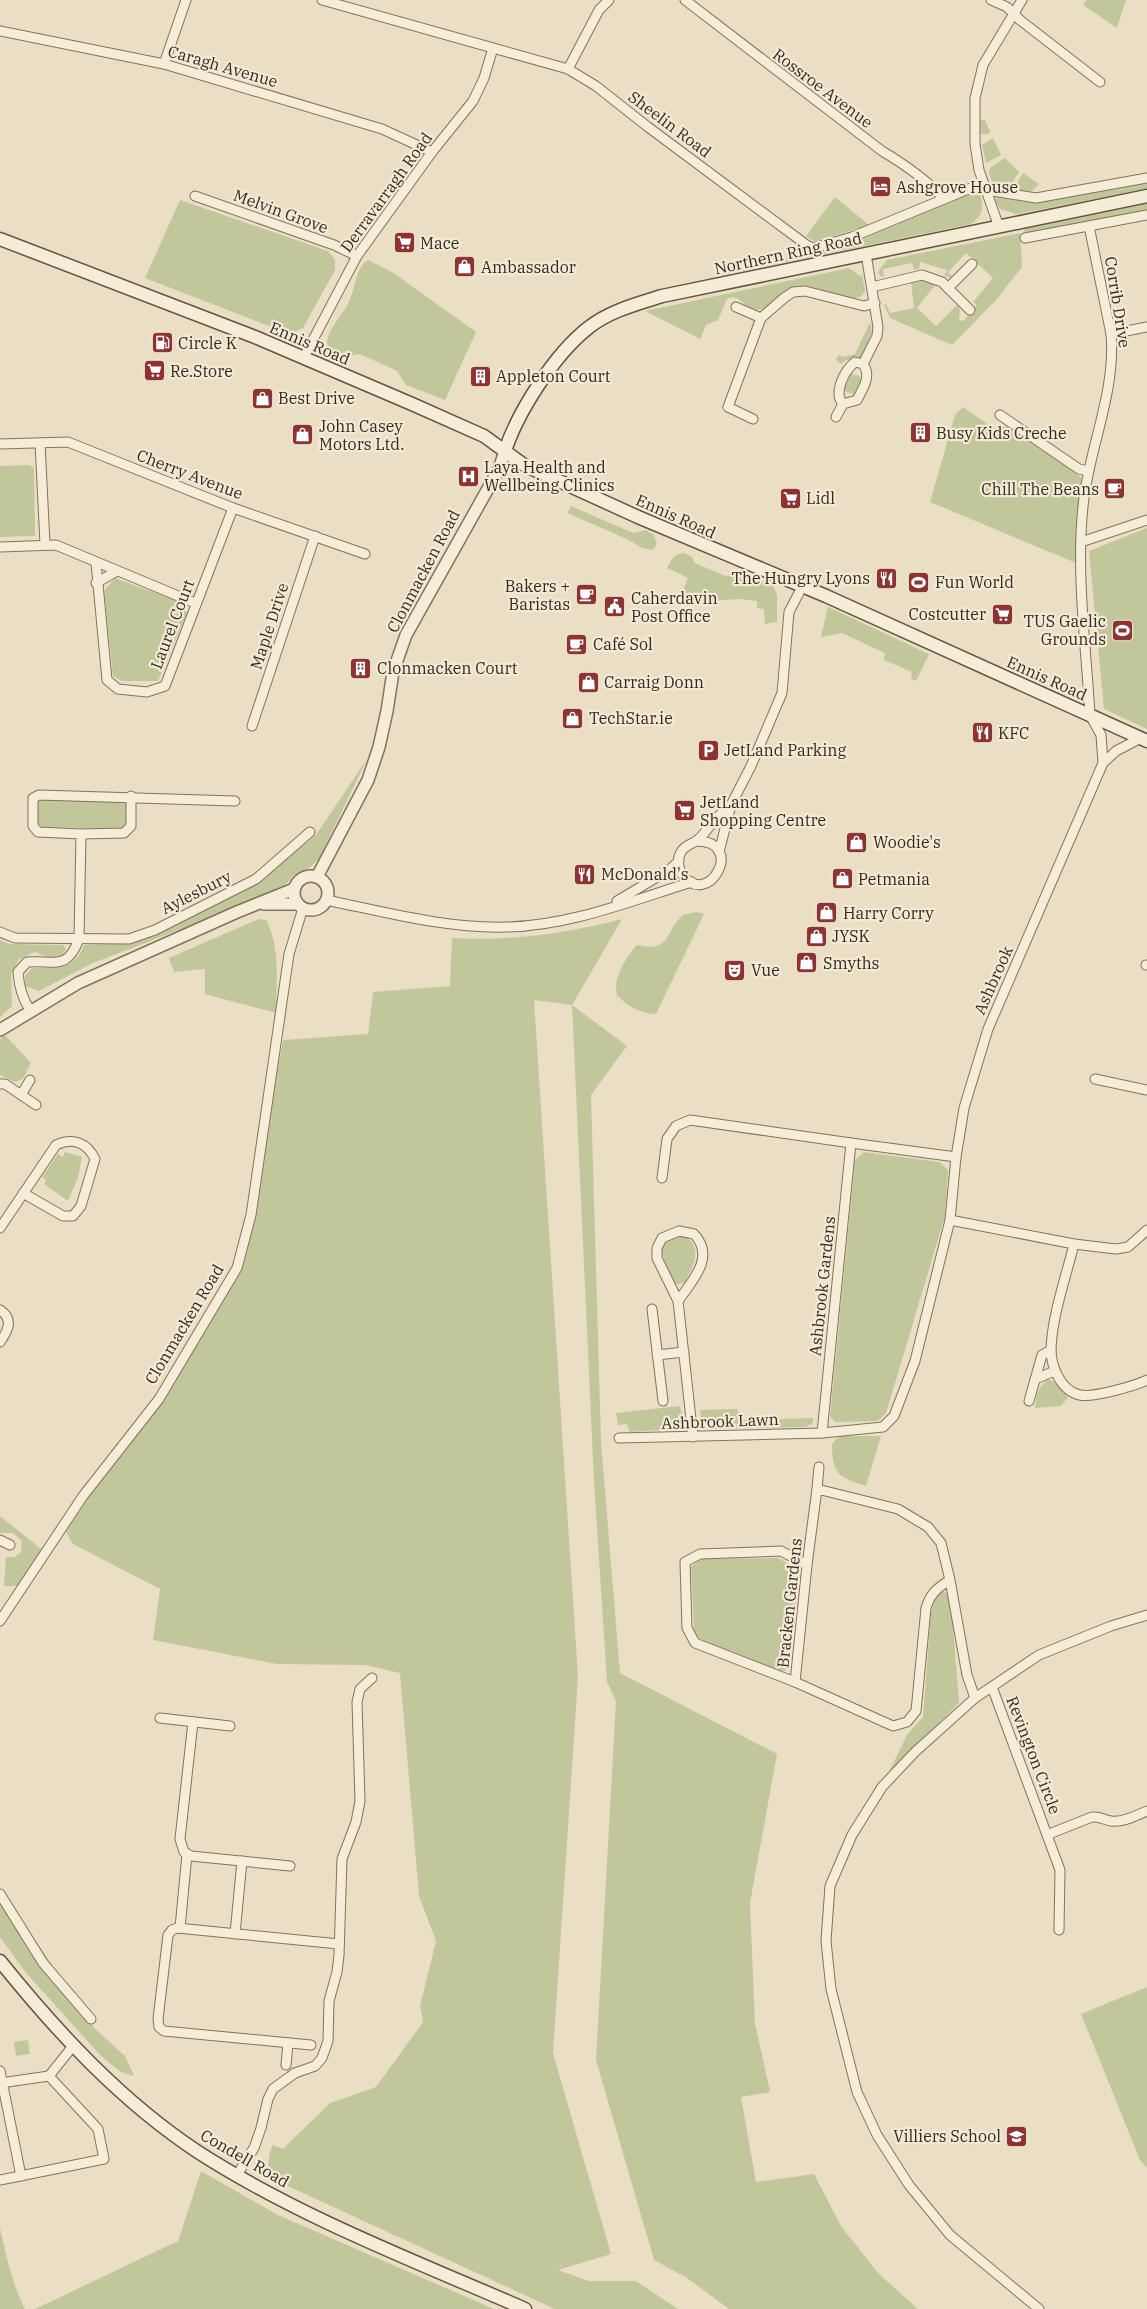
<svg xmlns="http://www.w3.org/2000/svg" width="1147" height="2309" viewBox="0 0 1147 2309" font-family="'IBM Plex Serif',serif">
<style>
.green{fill:#c1c79a}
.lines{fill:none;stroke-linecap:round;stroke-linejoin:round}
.minor-casing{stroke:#83725d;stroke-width:11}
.tertiary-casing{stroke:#83725d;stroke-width:14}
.secondary-casing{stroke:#655340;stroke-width:15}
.minor{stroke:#f5edd8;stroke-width:9}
.tertiary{stroke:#f5edd8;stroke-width:11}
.secondary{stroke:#f5edd8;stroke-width:12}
.labels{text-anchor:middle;stroke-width:4.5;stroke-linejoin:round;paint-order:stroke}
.street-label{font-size:16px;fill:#352a20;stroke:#f2ead4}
.poi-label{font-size:16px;fill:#352a20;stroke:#f2ead4;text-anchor:start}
</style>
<rect width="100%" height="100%" fill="#eadfc5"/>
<g class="green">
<path d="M1086 0H1126L1117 28 1083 5Z"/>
<path d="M982 120H985L990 132 988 134H981L980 122Z"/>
<path d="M993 138 1001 155 986 163 982 145Z"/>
<path d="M1005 158 1019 172 1009 188 994 186 989 174 990 168Z"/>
<path d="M1023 173 1039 184 1030 193 1016 191 1015 186Z"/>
<path d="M1147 178V189L1016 214 1000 209 995 201 996 197H999L1037 203Z"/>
<path d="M974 193 981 196C983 210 983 215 971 224L708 278 786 258 790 255 824 252 853 243 966 194Z"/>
<path d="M835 197 869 225 815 242 806 236Z"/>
<path d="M180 200 328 251 335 260V270L303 328 294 332H284L145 278Z"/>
<path d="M1147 204V211L1025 235 1024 229Z"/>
<path d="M1020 233 1022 267 996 300 952 345 890 318 884 305 886 304 890 313 914 308 911 282 922 280 935 285 917 308 936 326 957 305 960 310 959 320 963 321 977 305 973 302 993 278 966 253 948 272 954 278 944 276 947 270 920 262 919 269 914 270 912 263 883 269 884 276 881 277 878 272 887 260Z"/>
<path d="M368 260 392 272 476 332 445 400 406 385 397 371 360 354 343 357 334 353 327 344C328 326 344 316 350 299 355 288 356 267 368 260Z"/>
<path d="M849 268 860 276 862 275 865 291 862 296C843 305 819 283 799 286 782 288 769 315 752 309 741 306 741 293 727 299L718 320 706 325 700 339 645 311Z"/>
<path d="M870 322 872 332 860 360H846L841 364 836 360 838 355 845 357 855 354Z"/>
<path d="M851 374 859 376 861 380 854 394 846 392 844 388Z"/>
<path d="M963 407 993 428 1011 426 1082 478 1076 563 930 502 955 415Z"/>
<path d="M29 465 34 468 35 536 0 537V466Z"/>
<path d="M571 506 633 533 646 530 654 535 657 544 653 550 642 548 627 539 567 513Z"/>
<path d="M1147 528V729L1104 709 1089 551Z"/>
<path d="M684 553 692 557 695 563 725 576 734 575 747 580 757 579 773 586 777 595V622L765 624 764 609 757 608V601L740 599 678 603 688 578 667 568C672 559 673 554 684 553Z"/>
<path d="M115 578 183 603 187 613 158 681H122L113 676 104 591Z"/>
<path d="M828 607 929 654 916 681 911 679 912 672 884 660 885 653 842 633 821 637Z"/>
<path d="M367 759 319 859 308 869 294 875 280 891 93 963 39 991 25 986V976L32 968C57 968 74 971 84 945L129 943 160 932 258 883 316 835Z"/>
<path d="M42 798 121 801 127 805 126 825 121 829 42 827 37 824 38 803Z"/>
<path d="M697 912 704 914 656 1014C640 1013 628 1007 617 995 613 977 625 960 635 947L637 945C672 953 664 932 683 915Z"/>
<path d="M259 919 266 920C281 948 276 983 276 1013L205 994V969L174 972 169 958Z"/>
<path d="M622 919 572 1005 627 1046 591 1095 601 1442 620 1673 777 1754 750 1903 755 2023 770 2092 741 2097 756 2182 814 2174 841 2226 878 2273 918 2309H729L687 2278 654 2260 596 2060 616 1701 607 1682 594 1482 572 1005 534 1000 578 1677 553 2053 611 2254 558 2270 589 2281H636L678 2309H555L268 2177 269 2155 273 2145 283 2149 330 2103 376 2087 423 2022 420 2006 436 1941 419 1896 400 1673 365 1665 277 1664 153 1640 160 1589 73 1544 66 1532 108 1468 166 1397 240 1270 283 1040 368 1034 373 992 450 986 452 938C514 941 562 934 622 919Z"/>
<path d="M0 940 9 944 63 945 66 949 62 955 48 957 35 952 19 959 11 974 12 1006 0 1017Z"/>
<path d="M5 1035 31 1063 23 1079 15 1082 0 1075V1039Z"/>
<path d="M65 1152 82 1157 78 1177 68 1201 44 1184 46 1180 42 1177 58 1154 63 1157Z"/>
<path d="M864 1152 939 1162 948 1170 945 1216 886 1413 878 1421 835 1422 830 1416 855 1160Z"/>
<path d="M681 1234C705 1246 694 1264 685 1282L676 1285 666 1266 661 1248 664 1242Z"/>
<path d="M1048 1380 1053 1381 1068 1397 1061 1406 1035 1408C1036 1396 1037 1387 1048 1380Z"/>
<path d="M680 1406 683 1420 675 1429 630 1432 627 1424 618 1425 616 1413Z"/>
<path d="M737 1409 742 1420 813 1418V1423L805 1427 713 1429 701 1420 700 1410Z"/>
<path d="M839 1436H881L866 1486C839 1477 832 1475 832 1444Z"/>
<path d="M0 1516 41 1549 19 1586H4L6 1557H15L21 1552 22 1541 13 1533H0Z"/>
<path d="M778 1558 797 1569 790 1669 779 1672 700 1639 694 1631 691 1567 701 1559Z"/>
<path d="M941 1592 948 1593 951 1601 959 1703 888 1774 907 1735 923 1717 931 1612 936 1597Z"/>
<path d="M0 1887 94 2028 125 2056 134 2076 121 2072 101 2056 26 1973 0 1937Z"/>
<path d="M1147 1987V2168L1140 2160 1081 2014Z"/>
<path d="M28 2040 30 2054 16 2056 14 2042Z"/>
<path d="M201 2171 278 2215 494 2309H35L178 2241Z"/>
<path d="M0 2228C6 2255 12 2284 25 2309H0Z"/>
</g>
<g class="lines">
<defs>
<g id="minor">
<path d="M322 0 568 69 596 86 648 127 808 246 814 248 852 237 983 183"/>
<path d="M685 0 882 151C904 164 926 179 944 199"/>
<path d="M991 0 1007 7 1020 20 1100 82"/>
<path d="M0 31 164 64 382 129 432 152"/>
<path d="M164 64 186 0"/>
<path d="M568 69 599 10 609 0"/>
<path d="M986 190 1036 198 1147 178"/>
<path d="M195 196 334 245 357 256"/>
<path d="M1089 226 1111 334C1116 389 1091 444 1084 498 1075 568 1086 644 1090 715L1101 735 1103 763 988 1029 964 1108 956 1157 950 1220 1074 1244 1116 1249 1128 1247 1147 1230"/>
<path d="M999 227 979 170 975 144V98L983 65 1022 0"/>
<path d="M1025 238 1147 215"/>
<path d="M872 287 922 275 942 282 970 310"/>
<path d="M948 288 972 264"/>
<path d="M736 307 761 318"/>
<path d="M1111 334 1147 327"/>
<path d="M304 357 357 256 432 152 473 101 484 78 493 48"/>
<path d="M863 364 877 336 878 327 866 254"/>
<path d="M1000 415 1079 469 1088 471"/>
<path d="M836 417 843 404C833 393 844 371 855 362L863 364C872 376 863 388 857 400L843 404"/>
<path d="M753 419 728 407 761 318 784 298 793 292 805 291 864 306 875 303"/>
<path d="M40 443 45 544"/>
<path d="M0 444 68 442 233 508 365 554"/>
<path d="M1081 542 1147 520"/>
<path d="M0 547 56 545 195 603"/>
<path d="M96 563 107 680 118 689 147 692 165 686 233 508"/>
<path d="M96 583 117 571"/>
<path d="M252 726 315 536"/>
<path d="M1103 763 1116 751 1141 738"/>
<path d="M81 834 124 833 131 826V796"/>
<path d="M696 841C748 841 707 911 682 874 678 867 677 859 681 852 685 845 690 845 696 841 703 837 708 827 714 821 719 815 725 810 731 805"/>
<path d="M719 852 731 805 751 766 782 693 789 612 802 587"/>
<path d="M326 900C385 912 447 929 507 927 570 926 633 900 692 882"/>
<path d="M617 901 669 870 679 861"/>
<path d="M0 932 15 938 129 939 155 930 256 879 310 832"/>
<path d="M1146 965H1147"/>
<path d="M30 1010C22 998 19 987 18 972L27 962C55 960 67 971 79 939L81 834 38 832 33 826V798L39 795 235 801"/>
<path d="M1095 1079 1147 1090"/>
<path d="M0 1084H5L36 1105"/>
<path d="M21 1095 30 1080"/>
<path d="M662 1178 667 1139 676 1126 690 1120 851 1143"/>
<path d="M0 1228 56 1145C73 1137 87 1143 95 1159L81 1206 73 1216H63L23 1193"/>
<path d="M1074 1244C1066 1277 1052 1316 1051 1349 1051 1367 1061 1391 1080 1395 1093 1398 1134 1386 1147 1380"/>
<path d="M678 1301C692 1281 716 1257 694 1234L679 1231 662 1238 657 1248V1258L678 1301 693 1437"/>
<path d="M652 1309 663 1401"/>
<path d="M0 1310C14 1319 8 1331 0 1342"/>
<path d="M657 1355 684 1352"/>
<path d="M1035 1379 1055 1371"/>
<path d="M1029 1401 1042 1355 1051 1350"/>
<path d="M822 1433 851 1143 956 1157"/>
<path d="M619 1438 822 1433 883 1427 894 1416 915 1361 950 1220"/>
<path d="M817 1489 819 1467"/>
<path d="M0 1540 10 1545"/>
<path d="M950 1580C937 1588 930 1594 926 1608L916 1711 907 1722 893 1726 795 1682 807 1565 817 1489 898 1509 928 1527 941 1543 950 1580 967 1675 975 1698"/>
<path d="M0 1621 83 1496 159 1399 237 1268 251 1215 289 954 303 908"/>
<path d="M795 1682 695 1643 687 1628 685 1562 700 1554 781 1551 807 1565"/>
<path d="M992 1687 1060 1870 1059 1930"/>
<path d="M160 1718 230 1726"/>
<path d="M193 1722 180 1839 184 1852 191 1856 290 1866"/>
<path d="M1049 1834 1092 1817C1100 1816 1104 1820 1111 1821 1123 1823 1137 1815 1147 1811"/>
<path d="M0 1894 43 1963 91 2019"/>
<path d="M180 1928 187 1854"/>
<path d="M235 1934 242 1861"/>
<path d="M311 2045 164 2031 159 2027 158 2019 168 1935 172 1930 177 1928 339 1944"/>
<path d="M286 2065 288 2043"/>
<path d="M0 2071 21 2176"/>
<path d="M49 2076 73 2046"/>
<path d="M0 2083 49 2076 98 2129 104 2159 0 2180"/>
<path d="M237 2175 254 2148 261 2128 268 2099 273 2089 295 2073 315 2066 322 2058 328 2041 329 2001 337 1972 339 1955 342 1859 356 1822 360 1801 357 1702 360 1689 372 1678"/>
<path d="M1039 2309 950 2235 909 2185 877 2135 857 2092 831 1989 826 1941 830 1886 852 1835 882 1787 915 1752 975 1698 1039 1655 1111 1626 1147 1615"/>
</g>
<g id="tertiary">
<circle cx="311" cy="893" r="17"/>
<path d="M317 877 368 780 379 747 387 711 393 672 406 635 499 469 505 451"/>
<path d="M264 904H298"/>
<path d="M0 1030 78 983 237 912 294 889"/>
</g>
<g id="secondary">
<path d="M0 239 255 337 412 404 484 436 524 465 638 517 826 596 1147 741"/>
<path d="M505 451C518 411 555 354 588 328 609 311 637 304 662 296L1147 196"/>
<path d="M0 1961C57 2032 121 2101 198 2152 299 2217 415 2261 525 2309"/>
</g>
</defs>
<use href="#minor" class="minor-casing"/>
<use href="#tertiary" class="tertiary-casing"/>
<use href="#secondary" class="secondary-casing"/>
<use href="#minor" class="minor"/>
<use href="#tertiary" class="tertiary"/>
<use href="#secondary" class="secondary"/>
</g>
<defs>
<symbol id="hotel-square" viewBox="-11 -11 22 22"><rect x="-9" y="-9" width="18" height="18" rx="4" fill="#8d3333" stroke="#f2ead4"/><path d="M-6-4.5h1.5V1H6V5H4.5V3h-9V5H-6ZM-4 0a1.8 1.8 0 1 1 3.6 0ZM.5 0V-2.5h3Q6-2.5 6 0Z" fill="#fff"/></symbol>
<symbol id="supermarket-square" viewBox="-11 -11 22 22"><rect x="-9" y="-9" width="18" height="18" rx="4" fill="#8d3333" stroke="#f2ead4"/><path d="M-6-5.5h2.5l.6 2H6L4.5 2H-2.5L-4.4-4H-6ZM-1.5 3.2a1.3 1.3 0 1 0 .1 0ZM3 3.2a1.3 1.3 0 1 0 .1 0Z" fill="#fff"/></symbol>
<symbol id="shop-square" viewBox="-11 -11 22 22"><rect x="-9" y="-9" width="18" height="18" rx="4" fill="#8d3333" stroke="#f2ead4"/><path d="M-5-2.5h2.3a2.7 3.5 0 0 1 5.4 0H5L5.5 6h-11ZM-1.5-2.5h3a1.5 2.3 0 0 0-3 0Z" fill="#fff"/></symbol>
<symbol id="fuel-square" viewBox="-11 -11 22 22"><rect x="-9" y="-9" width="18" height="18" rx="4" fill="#8d3333" stroke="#f2ead4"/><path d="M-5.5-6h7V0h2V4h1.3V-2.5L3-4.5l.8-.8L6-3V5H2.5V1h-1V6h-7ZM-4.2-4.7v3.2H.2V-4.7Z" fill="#fff"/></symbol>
<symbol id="building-square" viewBox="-11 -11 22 22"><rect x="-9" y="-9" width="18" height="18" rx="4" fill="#8d3333" stroke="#f2ead4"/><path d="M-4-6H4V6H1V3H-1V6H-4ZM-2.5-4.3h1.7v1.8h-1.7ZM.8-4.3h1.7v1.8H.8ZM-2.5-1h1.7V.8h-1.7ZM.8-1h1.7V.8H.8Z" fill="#fff"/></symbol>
<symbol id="hospital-square" viewBox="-11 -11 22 22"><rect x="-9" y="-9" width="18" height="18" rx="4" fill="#8d3333" stroke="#f2ead4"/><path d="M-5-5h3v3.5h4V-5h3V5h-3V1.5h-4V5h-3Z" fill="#fff"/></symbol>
<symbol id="cafe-square" viewBox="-11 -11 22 22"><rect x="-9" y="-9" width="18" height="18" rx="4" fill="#8d3333" stroke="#f2ead4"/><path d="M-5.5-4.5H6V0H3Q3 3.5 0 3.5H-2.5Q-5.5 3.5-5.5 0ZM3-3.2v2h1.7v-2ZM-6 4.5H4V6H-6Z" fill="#fff"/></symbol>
<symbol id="restaurant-square" viewBox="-11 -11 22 22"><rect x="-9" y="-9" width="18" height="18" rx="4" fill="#8d3333" stroke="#f2ead4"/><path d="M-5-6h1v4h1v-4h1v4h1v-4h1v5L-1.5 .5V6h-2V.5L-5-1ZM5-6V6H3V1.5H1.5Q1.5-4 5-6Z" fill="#fff"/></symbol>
<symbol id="stadium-square" viewBox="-11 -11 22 22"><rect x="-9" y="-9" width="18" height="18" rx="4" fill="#8d3333" stroke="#f2ead4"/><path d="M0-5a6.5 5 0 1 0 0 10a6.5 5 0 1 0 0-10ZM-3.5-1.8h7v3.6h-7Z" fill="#fff"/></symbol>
<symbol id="civic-square" viewBox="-11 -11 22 22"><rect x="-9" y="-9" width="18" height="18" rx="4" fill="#8d3333" stroke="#f2ead4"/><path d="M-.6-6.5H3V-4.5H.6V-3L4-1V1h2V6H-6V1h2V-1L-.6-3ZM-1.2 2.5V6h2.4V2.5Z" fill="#fff"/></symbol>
<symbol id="parking-square" viewBox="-11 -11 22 22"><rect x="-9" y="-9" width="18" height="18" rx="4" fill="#8d3333" stroke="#f2ead4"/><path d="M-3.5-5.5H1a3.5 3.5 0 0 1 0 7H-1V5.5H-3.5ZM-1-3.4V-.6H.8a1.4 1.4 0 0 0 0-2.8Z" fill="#fff"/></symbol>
<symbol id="theatre-square" viewBox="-11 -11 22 22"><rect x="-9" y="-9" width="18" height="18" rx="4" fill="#8d3333" stroke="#f2ead4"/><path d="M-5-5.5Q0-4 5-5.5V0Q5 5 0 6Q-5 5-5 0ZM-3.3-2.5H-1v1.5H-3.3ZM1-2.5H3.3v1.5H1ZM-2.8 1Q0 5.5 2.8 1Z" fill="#fff"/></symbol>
<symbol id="school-square" viewBox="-11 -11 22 22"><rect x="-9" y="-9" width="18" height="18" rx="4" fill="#8d3333" stroke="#f2ead4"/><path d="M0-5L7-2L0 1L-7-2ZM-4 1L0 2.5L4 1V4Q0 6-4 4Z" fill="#fff"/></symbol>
</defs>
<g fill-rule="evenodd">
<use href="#hotel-square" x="868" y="174" width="25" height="25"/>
<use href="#supermarket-square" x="392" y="230" width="25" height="25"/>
<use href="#shop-square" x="452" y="254" width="25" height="25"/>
<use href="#fuel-square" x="150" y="330" width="25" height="25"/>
<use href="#supermarket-square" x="142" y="358" width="25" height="25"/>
<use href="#building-square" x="468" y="364" width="25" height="25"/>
<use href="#shop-square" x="250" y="386" width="25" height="25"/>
<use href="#building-square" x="908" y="420" width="25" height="25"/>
<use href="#shop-square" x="290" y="422" width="25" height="25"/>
<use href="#hospital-square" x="456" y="464" width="25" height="25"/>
<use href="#cafe-square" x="1102" y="476" width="25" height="25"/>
<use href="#supermarket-square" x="778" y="486" width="25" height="25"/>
<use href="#restaurant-square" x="874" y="566" width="25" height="25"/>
<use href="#stadium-square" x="906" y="570" width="25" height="25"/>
<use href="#cafe-square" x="574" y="582" width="25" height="25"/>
<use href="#civic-square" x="602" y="594" width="25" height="25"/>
<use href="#supermarket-square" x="990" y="602" width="25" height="25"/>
<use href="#stadium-square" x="1110" y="618" width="25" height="25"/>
<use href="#cafe-square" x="564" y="632" width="25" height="25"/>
<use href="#building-square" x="348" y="656" width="25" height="25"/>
<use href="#shop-square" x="576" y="670" width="25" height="25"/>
<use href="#shop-square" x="560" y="706" width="25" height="25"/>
<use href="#restaurant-square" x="970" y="720" width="25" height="25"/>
<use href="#parking-square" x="696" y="738" width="25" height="25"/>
<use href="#supermarket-square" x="672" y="798" width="25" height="25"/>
<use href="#shop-square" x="844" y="830" width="25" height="25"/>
<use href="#restaurant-square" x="572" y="862" width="25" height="25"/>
<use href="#shop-square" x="830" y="866" width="25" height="25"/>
<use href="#shop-square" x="814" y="900" width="25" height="25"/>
<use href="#shop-square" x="804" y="924" width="25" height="25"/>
<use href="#shop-square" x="794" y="950" width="25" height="25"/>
<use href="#theatre-square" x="722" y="958" width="25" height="25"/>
<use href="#school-square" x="1004" y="2124" width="25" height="25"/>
</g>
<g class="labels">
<g class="street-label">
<text transform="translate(223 66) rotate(16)" y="6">Caragh Avenue</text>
<text transform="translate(823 88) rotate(37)" y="6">Rossroe Avenue</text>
<text transform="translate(670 124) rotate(37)" y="6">Sheelin Road</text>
<text transform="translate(386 192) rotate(-54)" y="6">Derravarragh Road</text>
<text transform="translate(281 211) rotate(20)" y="6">Melvin Grove</text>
<text transform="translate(788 253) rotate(-12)" y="6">Northern Ring Road</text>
<text transform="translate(1118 302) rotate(81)" y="6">Corrib Drive</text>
<text transform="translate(310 343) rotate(23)" y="6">Ennis Road</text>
<text transform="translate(190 474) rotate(21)" y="6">Cherry Avenue</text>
<text transform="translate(676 516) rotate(24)" y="6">Ennis Road</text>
<text transform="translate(423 571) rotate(-62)" y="6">Clonmacken Road</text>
<text transform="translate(172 624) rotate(-69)" y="6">Laurel Court</text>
<text transform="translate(269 626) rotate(-72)" y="6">Maple Drive</text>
<text transform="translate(1047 678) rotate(24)" y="6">Ennis Road</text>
<text transform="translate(196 892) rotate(-27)" y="6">Aylesbury</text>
<text transform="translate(993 980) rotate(-66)" y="6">Ashbrook</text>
<text transform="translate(822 1286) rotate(-84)" y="6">Ashbrook Gardens</text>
<text transform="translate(184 1324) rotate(-59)" y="6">Clonmacken Road</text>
<text transform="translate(720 1421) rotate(-2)" y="6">Ashbrook Lawn</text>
<text transform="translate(789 1603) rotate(-84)" y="6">Bracken Gardens</text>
<text transform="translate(1034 1755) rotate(69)" y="6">Revington Circle</text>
<text transform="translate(245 2158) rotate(30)" y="6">Condell Road</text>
</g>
<g class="poi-label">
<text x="896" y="193">Ashgrove House</text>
<text x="420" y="249">Mace</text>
<text x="481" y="273">Ambassador</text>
<text x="178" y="349">Circle K</text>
<text x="170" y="377">Re.Store</text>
<text x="496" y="382">Appleton Court</text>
<text x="278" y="404">Best Drive</text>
<text x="319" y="432">John Casey<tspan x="319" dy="18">Motors Ltd.</tspan></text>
<text x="936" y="439">Busy Kids Creche</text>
<text x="484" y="473">Laya Health and<tspan x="484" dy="18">Wellbeing Clinics</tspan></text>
<text x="1099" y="495" text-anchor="end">Chill The Beans</text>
<text x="806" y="504">Lidl</text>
<text x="870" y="584" text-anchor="end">The Hungry Lyons</text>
<text x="935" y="588">Fun World</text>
<text x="570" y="592" text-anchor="end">Bakers +<tspan x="570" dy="18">Baristas</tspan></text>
<text x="631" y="604">Caherdavin<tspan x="631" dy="18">Post Office</tspan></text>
<text x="986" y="620" text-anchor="end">Costcutter</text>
<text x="1106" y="627" text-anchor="end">TUS Gaelic<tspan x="1106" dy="18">Grounds</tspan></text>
<text x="593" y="650">Café Sol</text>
<text x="377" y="674">Clonmacken Court</text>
<text x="604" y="688">Carraig Donn</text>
<text x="589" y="724">TechStar.ie</text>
<text x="998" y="739">KFC</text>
<text x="724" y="756">JetLand Parking</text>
<text x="700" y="808">JetLand<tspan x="700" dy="18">Shopping Centre</tspan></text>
<text x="873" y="848">Woodie's</text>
<text x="601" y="880">McDonald's</text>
<text x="858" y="885">Petmania</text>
<text x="843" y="919">Harry Corry</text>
<text x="832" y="942">JYSK</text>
<text x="823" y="969">Smyths</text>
<text x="751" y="976">Vue</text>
<text x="1001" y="2142" text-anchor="end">Villiers School</text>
</g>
</g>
</svg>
